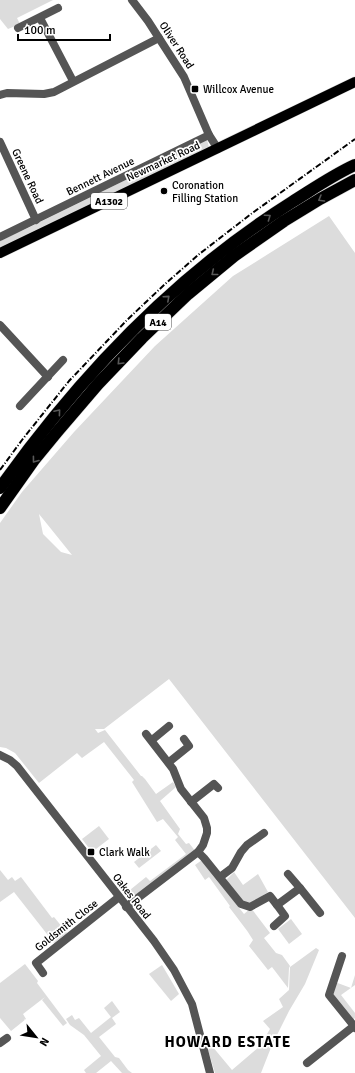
<svg xmlns="http://www.w3.org/2000/svg" width="355" height="1073" viewBox="0 0 355 1073" font-family="Signika,sans-serif">
<style>
.green{fill:#dcdcdc;fill-rule:evenodd}
.lines{fill:none;stroke-linecap:round;stroke-linejoin:round}
.major-casing{stroke:#dbdbdb;stroke-width:11}
.highway-casing{stroke:#dbdbdb;stroke-width:13}
.minor{stroke:#555;stroke-width:8}
.major{stroke:#000;stroke-width:10}
.highway{stroke:#000;stroke-width:12}
.rail{stroke:#000;stroke-width:2;stroke-dasharray:6 2 1 2;stroke-linecap:butt}
.oneway{stroke:#595959}
.poi-dot{fill:#000;stroke:#fff;stroke-width:1.5}
.labels{text-anchor:middle;stroke-width:3.5;stroke-linejoin:round;paint-order:stroke}
.shield{fill:#fff;stroke:#4c4c4c;stroke-width:1}
.shield-label{font-size:10px;font-weight:bold;fill:#000}
.street-label{font-size:11px;fill:#000;stroke:#fff}
.poi-label{font-size:11px;fill:#000;stroke:#fff;text-anchor:start}
.district-label{font-size:15px;font-weight:bold;letter-spacing:1px;fill:#000;stroke:#fff}
</style>
<rect width="100%" height="100%" fill="#fff"/>
<g class="green">
<path d="M0 0H53L17 18 20 24 8 29 0 19Z"/>
<path d="M207 140 209 147 0 248V241L30 227Z"/>
<path d="M329 216 355 253V918L169 679 104 729H95L98 733 105 730 141 776H142L145 779 156 794 173 782 176 787 160 801 180 829 178 834 186 844 189 843 196 852 131 899 128 898 125 894 146 877 150 881 186 854 175 840 178 837 163 819 157 822 132 782 134 780 104 742 82 758 77 753 39 783 15 753 6 748 0 747V523L22 492 74 432 155 346 233 276ZM39 514 72 555 61 552 43 534Z"/>
<path d="M99 826 109 839 92 852 82 839Z"/>
<path d="M156 845 161 851 139 868 134 862Z"/>
<path d="M202 860 244 914 251 908 270 933 264 938 276 953 282 955 290 966 289 968 288 988 272 967 268 970 249 946 253 940C246 928 237 918 229 907L230 906 209 877 205 880 195 865Z"/>
<path d="M0 870 8 880 12 877 15 881 21 877 52 918 54 917 67 933 54 943 14 892 0 902Z"/>
<path d="M234 872 243 885 258 874 268 892 250 904 242 901 225 881Z"/>
<path d="M291 919 302 934 289 944 278 929Z"/>
<path d="M316 948 319 950 305 984 289 1011 272 1045 261 1073H215L208 1050 212 1046 232 1070 260 1046 270 1029 263 1021 283 1007 279 999 289 990 290 967Z"/>
<path d="M25 964 38 981 37 983 67 1023 63 1026 42 1000 45 997 23 1014 26 1019 11 1031 0 1018V983Z"/>
<path d="M162 965 179 994 171 1001 149 974Z"/>
<path d="M355 975V985L341 995 355 1013V1018L352 1021 332 996 335 982 351 988Z"/>
<path d="M112 1001 120 1012 112 1018 116 1024 99 1037 115 1057 119 1058 128 1070 132 1073H122L111 1061 96 1073H86L84 1070 101 1056 84 1035 70 1025 66 1019 72 1015 75 1020 79 1018 91 1033 111 1017 104 1008Z"/>
</g>
<g class="lines">
<defs>
<path id="major" d="M0 253 355 82"/>
<g id="highway">
<path d="M0 488C79 377 176 275 292 202 313 189 333 175 355 165"/>
<path d="M0 508 34 460 57 432 98 384 142 338 188 294 234 256 284 221 320 199 355 180"/>
</g>
</defs>
<use href="#major" class="major-casing"/>
<use href="#highway" class="highway-casing"/>
<g class="minor">
<path d="M132 0 148 21 184 77 209 135 218 149"/>
<path d="M40 18 73 81"/>
<path d="M18 28 58 8"/>
<path d="M0 95 7 93 44 94 54 92 159 38"/>
<path d="M0 142 36 220"/>
<path d="M0 237 209 135"/>
<path d="M0 325 48 377"/>
<path d="M20 406 63 360"/>
<path d="M152 740 169 726"/>
<path d="M0 755 10 760 17 766 154 941 174 970 192 1004 210 1073"/>
<path d="M169 762 189 746 184 739"/>
<path d="M191 802 214 784 218 788"/>
<path d="M198 852 204 858 241 904 250 907 270 896 277 905 300 888 320 913"/>
<path d="M288 874 300 888"/>
<path d="M220 877 232 868 241 852 247 845 264 833"/>
<path d="M126 907 198 852 203 845 207 833V828L204 818 181 789 173 769 146 734"/>
<path d="M274 926 285 916 277 905"/>
<path d="M342 956 329 995 354 1026"/>
<path d="M43 973 36 963 119 897"/>
<path d="M0 1043 7 1038"/>
<path d="M307 1063 354 1026 355 1028"/>
</g>
<use href="#major" class="major"/>
<use href="#highway" class="highway"/>
<path class="rail" d="M0 470 22 440 69 381 127 320 164 285 198 255 251 214 355 139"/>
</g>
<defs><path id="oneway-chevron" d="M-2-3.5L2.5 0L-2 3.5" fill="none" stroke-width="1.6" stroke-linecap="round" stroke-linejoin="round"/></defs>
<g class="oneway">
<use href="#oneway-chevron" transform="translate(321 199) rotate(150)"/>
<use href="#oneway-chevron" transform="translate(268 217) rotate(-35)"/>
<use href="#oneway-chevron" transform="translate(214 273) rotate(141)"/>
<use href="#oneway-chevron" transform="translate(167 298) rotate(-42)"/>
<use href="#oneway-chevron" transform="translate(120 362) rotate(134)"/>
<use href="#oneway-chevron" transform="translate(58 412) rotate(-50)"/>
<use href="#oneway-chevron" transform="translate(35 460) rotate(127)"/>
</g>
<g class="poi-dot">
<rect x="191" y="85" width="8" height="8" rx="2"/>
<circle cx="164" cy="191" r="4"/>
<rect x="87" y="848" width="8" height="8" rx="2"/>
</g>
<g class="labels">
<g class="shield">
<rect x="91" y="193" width="36" height="16" rx="3"/>
<rect x="145" y="314" width="26" height="16" rx="3"/>
</g>
<g class="shield-label">
<text x="109" y="205">A1302</text>
<text x="158" y="326">A14</text>
</g>
<g class="street-label">
<text transform="translate(177 45) rotate(57)" y="4">Oliver Road</text>
<text transform="translate(163 161) rotate(-25)" y="4">Newmarket Road</text>
<text transform="translate(28 176) rotate(65)" y="4">Greene Road</text>
<text transform="translate(100 176) rotate(-26)" y="4">Bennett Avenue</text>
<text transform="translate(132 896) rotate(52)" y="4">Oakes Road</text>
<text transform="translate(66 925) rotate(-38)" y="4">Goldsmith Close</text>
</g>
<g class="poi-label">
<text x="203" y="93">Willcox Avenue</text>
<text x="172" y="189">Coronation<tspan x="172" dy="13">Filling Station</tspan></text>
<text x="99" y="856">Clark Walk</text>
</g>
<g class="district-label">
<text x="228" y="1047">HOWARD ESTATE</text>
</g>
</g>
<g transform="translate(36 1037) rotate(120)" stroke="#ffffff" stroke-width="3" paint-order="stroke">
<path d="M0-3L7 15L0 10L-7 15Z" fill="#000000"/>
<text y="-6" font-size="11" font-weight="bold" text-anchor="middle" fill="#000000">N</text>
</g>
<path d="M18 34v6h92v-6" fill="none" stroke="#000000" stroke-width="2"/>
<text x="24" y="34" font-size="12" fill="#000000" stroke="#ffffff" stroke-width="3" paint-order="stroke">100 m</text>
</svg>
